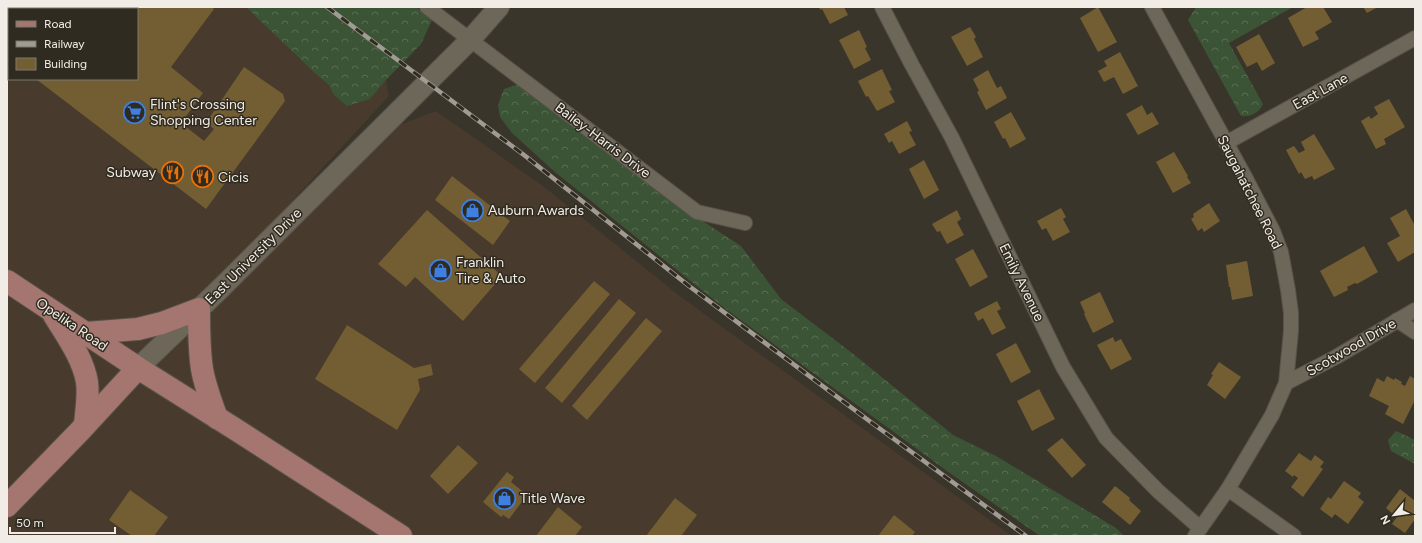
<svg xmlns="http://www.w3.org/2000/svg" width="1422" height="543" viewBox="0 0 1422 543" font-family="Figtree,sans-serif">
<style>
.commercial{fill:#483a2c;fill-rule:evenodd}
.forest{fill:url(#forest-crowns)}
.building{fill:#735e33}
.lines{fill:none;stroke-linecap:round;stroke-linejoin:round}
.minor-casing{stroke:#585249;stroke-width:16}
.secondary-casing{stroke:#585249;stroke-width:22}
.primary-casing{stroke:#585249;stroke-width:24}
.minor{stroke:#6d675a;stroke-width:14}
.secondary{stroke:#6d675a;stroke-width:20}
.primary{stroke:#a5766f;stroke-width:22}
.rail-casing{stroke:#a19c93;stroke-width:4.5}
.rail{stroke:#302b20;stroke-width:3;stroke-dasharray:9;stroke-linecap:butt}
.labels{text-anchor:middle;stroke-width:3;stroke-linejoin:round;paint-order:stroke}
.street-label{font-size:14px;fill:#f1ede6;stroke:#302b20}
.poi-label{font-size:14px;fill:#f1ede6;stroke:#302b20;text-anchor:start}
</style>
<defs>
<pattern id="forest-crowns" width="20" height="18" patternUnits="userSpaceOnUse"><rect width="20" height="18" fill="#3c5436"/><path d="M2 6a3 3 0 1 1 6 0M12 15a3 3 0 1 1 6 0" fill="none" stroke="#596d53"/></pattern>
</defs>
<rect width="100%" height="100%" fill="#3a352a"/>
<path class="commercial" d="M7 7H302L384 69 389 96 145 361 374 135 436 111 543 186 681 297 1012 536H7ZM9 9H137V79H9Z"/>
<g class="forest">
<path d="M246 7H416L432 20 421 44 384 82 370 99 347 106 334 95 329 85 316 74Z"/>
<path d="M1196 7H1293L1229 43 1263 104C1259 113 1251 117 1241 116L1188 20Z"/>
<path d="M519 84 577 128 704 222 741 246 781 299 852 353 953 435 996 456 1116 528 1124 536H1040L947 471 723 307 555 172 512 133 500 117 498 105 504 89Z"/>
<path d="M1396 431 1415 440V464L1391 451 1388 440Z"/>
</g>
<g class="building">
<path d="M7 7H212L214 9 171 67 203 93 181 123 204 141 214 129 206 123 244 67 283 94 285 101 206 209 36 79H137V9H9V59L7 57Z"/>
<path d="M819 7H844L848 15 830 24 822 9 820 10Z"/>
<path d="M1098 7 1117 42 1098 52 1080 18Z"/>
<path d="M1307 7H1323L1332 22 1315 32 1319 39 1303 47 1288 18Z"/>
<path d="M1363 7H1378L1367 13Z"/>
<path d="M970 27 976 37 974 39 983 57 967 66 951 37Z"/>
<path d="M859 30 867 47 865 48 871 60 854 69 839 40Z"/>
<path d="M1259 34 1275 63 1262 71 1257 62 1247 67 1236 47Z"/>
<path d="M1120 52 1138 86 1123 94 1114 77 1104 82 1098 71 1107 66 1104 61Z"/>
<path d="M882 69 892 90 889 91 895 102 877 111 868 96 866 97 858 81Z"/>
<path d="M988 70 997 88 1001 86 1007 98 986 110 977 92 979 91 973 79Z"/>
<path d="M1389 99 1405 127 1384 139 1386 144 1376 149 1361 121 1369 116 1371 119 1378 114 1374 107Z"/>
<path d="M1142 105 1147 115 1152 112 1159 124 1138 135 1126 114Z"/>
<path d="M1011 112 1026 139 1010 148 1005 138 1003 139 994 122Z"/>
<path d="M907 121 912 131 909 132 916 145 899 154 892 141 889 143 884 134Z"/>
<path d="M1314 134 1335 169 1314 180 1312 176 1305 179 1301 172 1299 174 1286 150 1294 146 1299 153 1305 150 1301 142Z"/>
<path d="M1174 152 1188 176 1187 177 1191 183 1173 193 1156 162Z"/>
<path d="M924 160 939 190 924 199 909 169Z"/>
<path d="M452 176 510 221 493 245 435 200Z"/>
<path d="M1209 203 1220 221 1204 232 1202 228 1198 231 1191 219 1194 217 1193 214Z"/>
<path d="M1061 208 1066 217 1063 219 1070 232 1053 241 1046 228 1042 230 1037 221Z"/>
<path d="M1406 209 1415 226V252L1398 262 1387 243 1400 236 1390 218Z"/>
<path d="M427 210 502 276 463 321 415 277 406 287 378 264Z"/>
<path d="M957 210 961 219 957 222 964 235 947 244 940 231 937 232 932 224Z"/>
<path d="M1364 246 1378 272 1357 284 1355 283 1347 287 1348 290 1334 297 1320 271Z"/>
<path d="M973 249 988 277 970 287 955 259Z"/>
<path d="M1247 261 1253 296 1232 300 1230 287H1229L1226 265Z"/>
<path d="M594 281 610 294 535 383 519 369Z"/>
<path d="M1100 292 1114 322 1093 333 1084 314 1085 313 1080 302Z"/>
<path d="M619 299 636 313 562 403 545 388Z"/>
<path d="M997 301 1001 309 997 311 1006 328 992 335 983 318 978 321 974 313Z"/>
<path d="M646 318 662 331 587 420 572 406Z"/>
<path d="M347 325 414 368 431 364 433 375 418 379 420 390 397 430 315 379Z"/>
<path d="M1113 337 1115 342 1121 339 1132 359 1111 370 1097 345Z"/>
<path d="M1016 343 1031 372 1011 383 996 354Z"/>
<path d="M1219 362 1241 377 1225 399 1207 385 1213 375 1211 374Z"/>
<path d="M1387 376 1394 380 1395 378 1402 382 1401 384 1405 386 1410 376 1415 379V400L1403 424 1385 414 1389 406 1369 396 1377 378 1384 382Z"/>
<path d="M1039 389 1055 419 1032 431 1017 401Z"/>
<path d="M1062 438 1086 465 1072 478 1047 450Z"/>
<path d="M458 445 478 463 448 494 430 476Z"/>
<path d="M1299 453 1311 461 1315 455 1324 462 1320 467 1323 469 1303 497 1291 487 1298 478 1294 475 1293 477 1285 471Z"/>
<path d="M507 472 514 477 511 482 527 495 509 519 503 515 501 517 483 502Z"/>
<path d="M1344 481 1361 493 1358 497 1364 502 1348 524 1335 514 1332 518 1320 509 1328 497 1331 499Z"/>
<path d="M1115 486 1130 498 1129 500 1141 511 1130 525 1102 502Z"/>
<path d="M1400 489 1415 501V519L1405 533 1392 524 1399 514 1395 511 1393 514 1386 508Z"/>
<path d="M130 490 168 517 154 536H132L109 520Z"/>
<path d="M675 498 697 515 681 536H646Z"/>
<path d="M558 507 582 527 575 536H536Z"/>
<path d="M894 515 915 532 912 536H878Z"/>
</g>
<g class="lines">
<defs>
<g id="minor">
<path d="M427 7 697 212 745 223"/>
<path d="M882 7 912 65 952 138 1063 367 1106 438 1158 491 1200 528"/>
<path d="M1152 7 1244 175 1273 231 1281 252 1288 290 1291 313V331L1286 383 1272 415 1228 489 1195 536"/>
<path d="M1226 143 1415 38"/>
<path d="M1397 320 1415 332"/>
<path d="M1286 383 1336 357 1415 310"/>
<path d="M1228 489 1294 536"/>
</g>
<path id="secondary" d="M138 368 221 288 470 40 499 7"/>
<g id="primary">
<path d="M7 281 138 368 235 429 401 536"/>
<path d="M54 315C66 335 83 358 87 382 89 396 86 411 85 425"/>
<path d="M86 333 138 329 162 323 199 309C199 329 199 350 202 369 205 386 211 402 217 418"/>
<path d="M7 506 79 432 138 368"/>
</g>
</defs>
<use href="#minor" class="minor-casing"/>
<use href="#secondary" class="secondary-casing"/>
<use href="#primary" class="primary-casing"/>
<use href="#minor" class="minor"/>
<use href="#secondary" class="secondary"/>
<use href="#primary" class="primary"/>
<defs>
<path id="rail" d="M327 7 524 155 689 286 868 420 1026 536"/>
</defs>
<use href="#rail" class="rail-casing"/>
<use href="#rail" class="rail"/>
</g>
<defs>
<symbol id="supermarket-ring" viewBox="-11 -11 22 22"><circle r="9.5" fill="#302b20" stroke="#3f7fe0" stroke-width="1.5"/><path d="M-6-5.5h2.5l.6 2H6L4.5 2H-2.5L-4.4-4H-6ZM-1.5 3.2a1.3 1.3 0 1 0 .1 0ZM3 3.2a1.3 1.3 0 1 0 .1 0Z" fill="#3f7fe0"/></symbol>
<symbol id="restaurant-ring" viewBox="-11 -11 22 22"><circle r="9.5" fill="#302b20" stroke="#e8710a" stroke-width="1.5"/><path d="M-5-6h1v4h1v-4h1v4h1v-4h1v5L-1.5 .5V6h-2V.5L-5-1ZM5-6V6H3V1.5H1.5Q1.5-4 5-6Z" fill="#e8710a"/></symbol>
<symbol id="shop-ring" viewBox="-11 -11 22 22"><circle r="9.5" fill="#302b20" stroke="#3f7fe0" stroke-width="1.5"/><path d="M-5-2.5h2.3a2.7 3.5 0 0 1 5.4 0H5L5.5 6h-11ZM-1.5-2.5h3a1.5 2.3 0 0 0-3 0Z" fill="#3f7fe0"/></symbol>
</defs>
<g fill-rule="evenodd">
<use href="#supermarket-ring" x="122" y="100" width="25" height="25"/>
<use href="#restaurant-ring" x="160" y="160" width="25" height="25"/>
<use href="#restaurant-ring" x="190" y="164" width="25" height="25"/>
<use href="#shop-ring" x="460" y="198" width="25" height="25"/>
<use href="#shop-ring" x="428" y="258" width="25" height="25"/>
<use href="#shop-ring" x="492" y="486" width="25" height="25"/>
</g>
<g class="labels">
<g class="street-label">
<text transform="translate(1320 91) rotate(-29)" y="5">East Lane</text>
<text transform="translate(603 140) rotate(37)" y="5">Bailey-Harris Drive</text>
<text transform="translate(1250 192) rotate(63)" y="5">Saugahatchee Road</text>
<text transform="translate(253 256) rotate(-45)" y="5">East University Drive</text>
<text transform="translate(1022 282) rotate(64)" y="5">Emily Avenue</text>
<text transform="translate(72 324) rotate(34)" y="5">Opelika Road</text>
<text transform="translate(1351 347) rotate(-30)" y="5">Scotwood Drive</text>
</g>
<g class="poi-label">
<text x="150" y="109">Flint's Crossing<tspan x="150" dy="16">Shopping Center</tspan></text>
<text x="156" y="177" text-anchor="end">Subway</text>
<text x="218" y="182">Cicis</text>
<text x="488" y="215">Auburn Awards</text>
<text x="456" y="267">Franklin<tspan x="456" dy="16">Tire &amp; Auto</tspan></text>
<text x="520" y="503">Title Wave</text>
</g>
</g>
<rect width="1422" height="543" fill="none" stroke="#f1ede6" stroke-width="16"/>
<rect x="8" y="8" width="130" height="72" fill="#302b20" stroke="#7d796f"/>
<rect x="16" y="21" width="20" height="6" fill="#a5766f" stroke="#7d796f"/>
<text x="44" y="28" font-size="12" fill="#f1ede6">Road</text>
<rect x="16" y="41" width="20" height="6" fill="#a19c93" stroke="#7d796f"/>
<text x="44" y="48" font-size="12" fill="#f1ede6">Railway</text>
<rect x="16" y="58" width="20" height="12" fill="#735e33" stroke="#7d796f"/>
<text x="44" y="68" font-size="12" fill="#f1ede6">Building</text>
<g transform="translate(1394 515) rotate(241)" stroke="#302b20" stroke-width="3" paint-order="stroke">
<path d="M0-3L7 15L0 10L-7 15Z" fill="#f1ede6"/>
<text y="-6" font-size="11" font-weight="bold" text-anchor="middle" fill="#f1ede6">N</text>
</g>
<path d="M10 527v6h105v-6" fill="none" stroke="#f1ede6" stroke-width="2"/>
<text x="16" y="527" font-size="12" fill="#f1ede6" stroke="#302b20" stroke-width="3" paint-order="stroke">50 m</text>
</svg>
